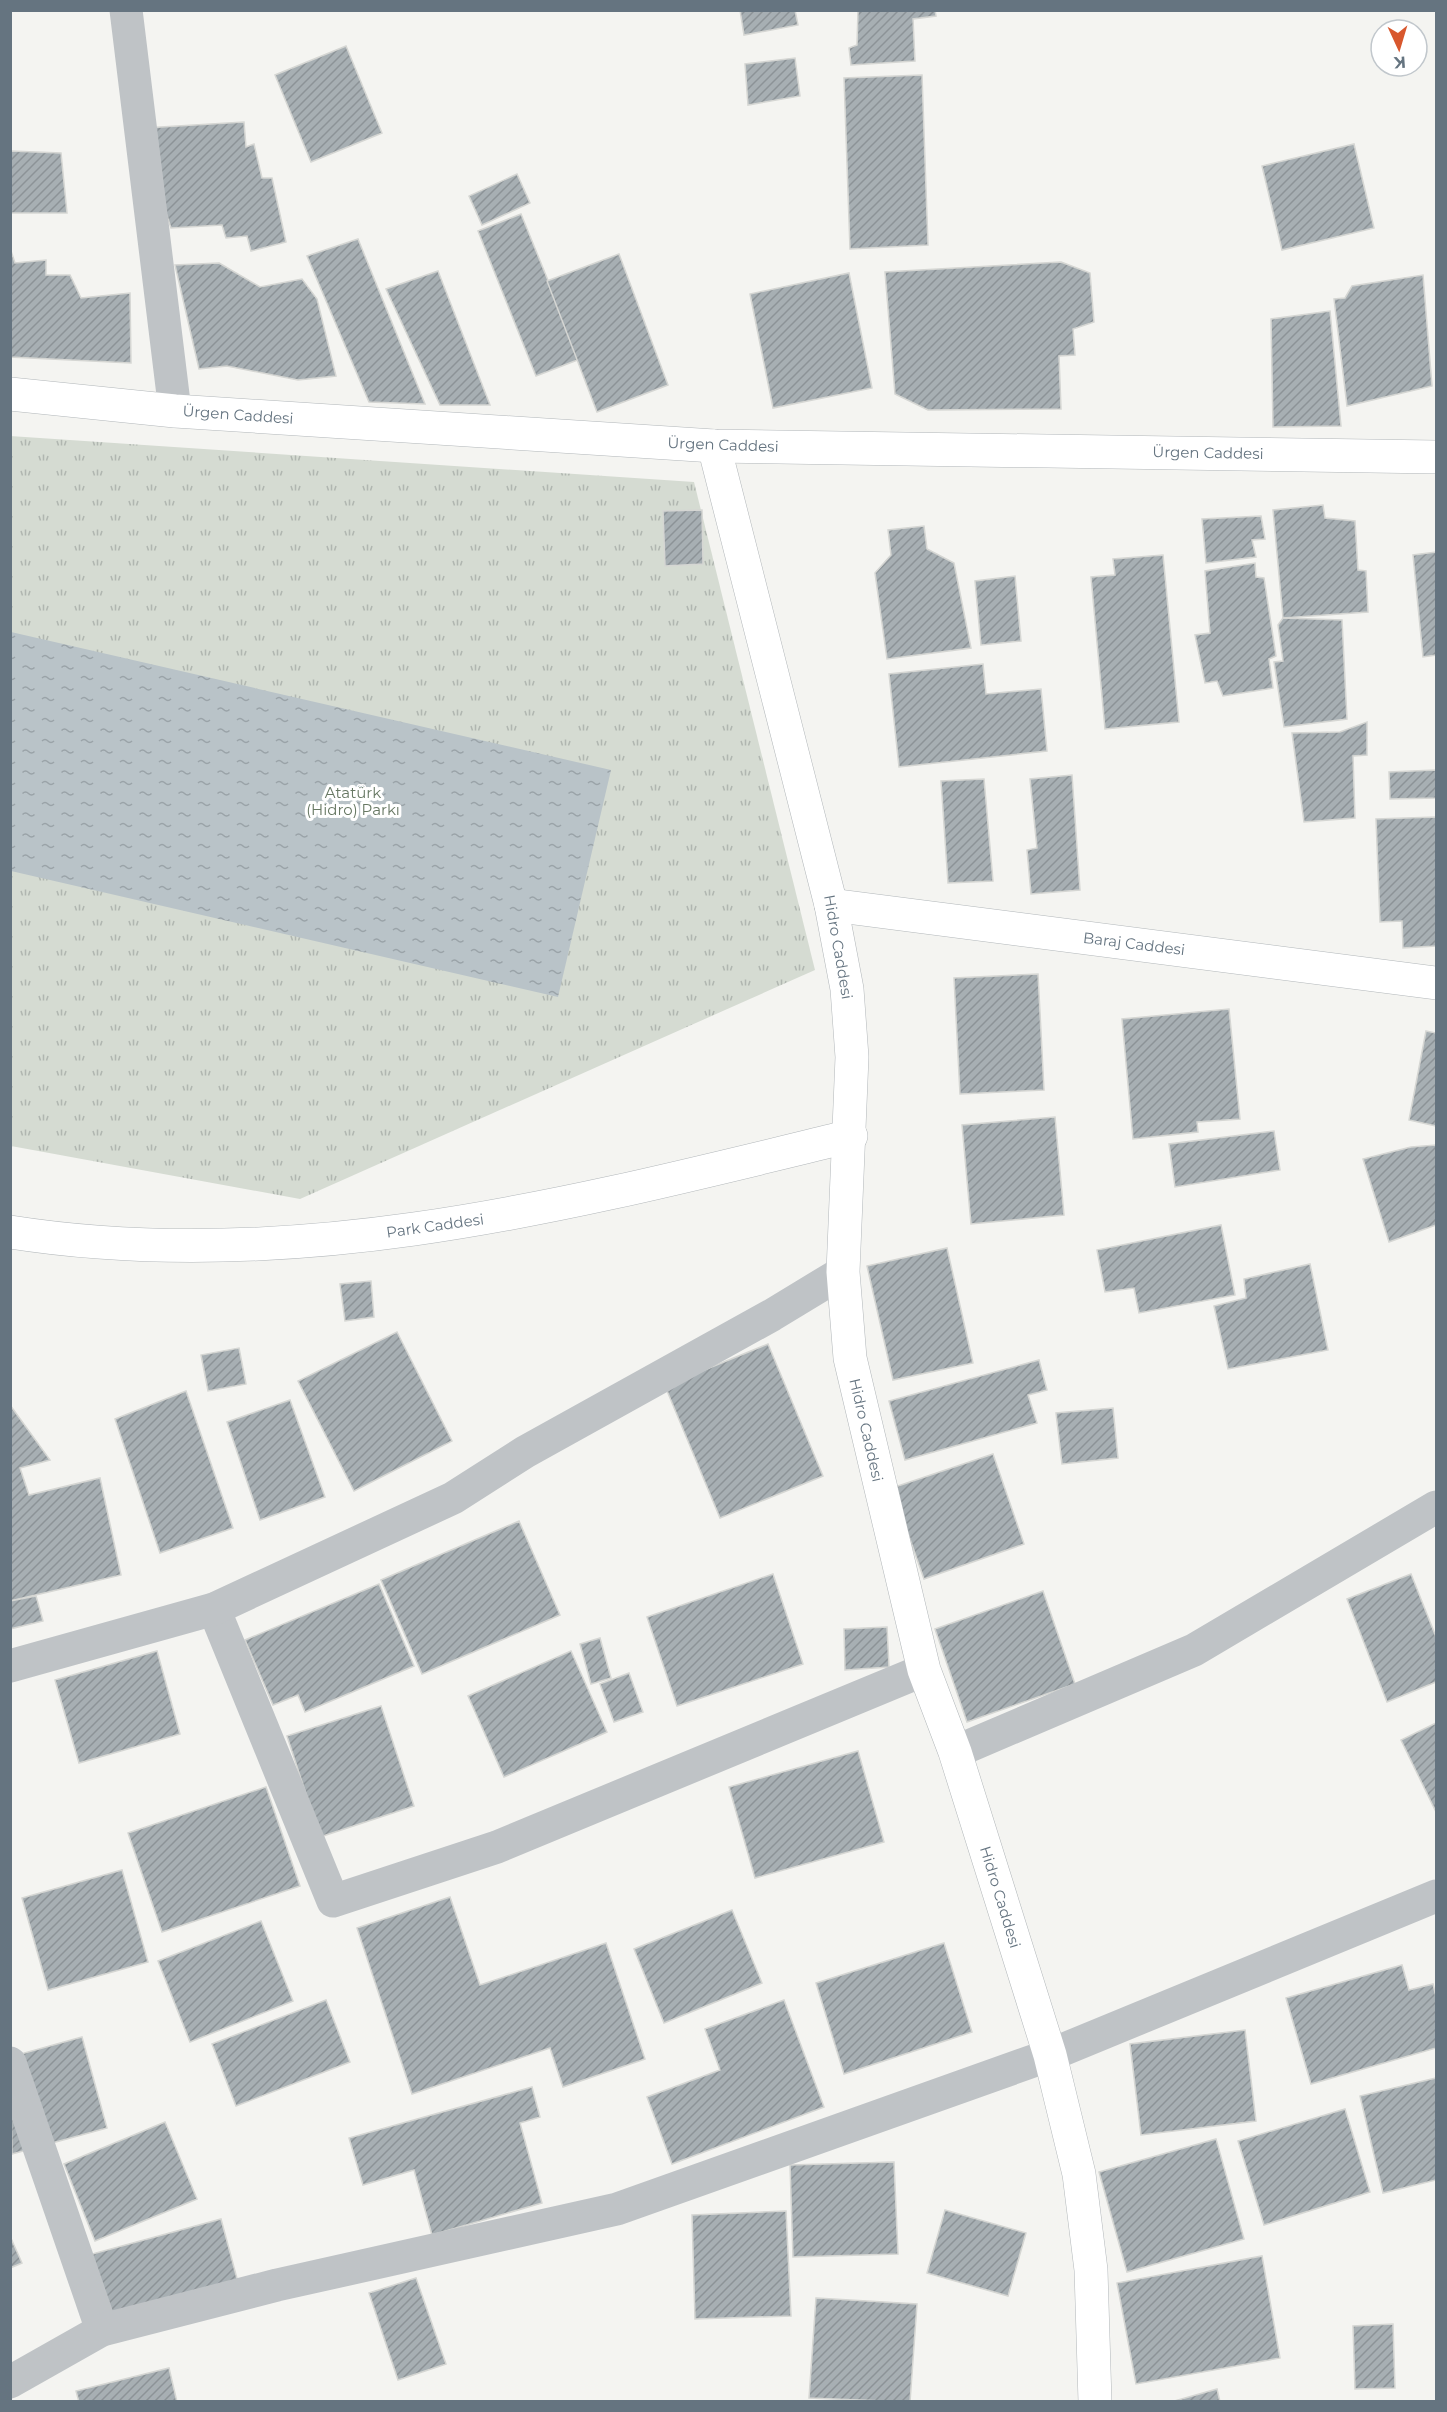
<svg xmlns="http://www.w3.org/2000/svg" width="1447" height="2412" viewBox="0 0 1447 2412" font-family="Montserrat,sans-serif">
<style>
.park{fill:url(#park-tufts)}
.water{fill:url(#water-ripples)}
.building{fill:url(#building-hatch);stroke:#d5d6d3;stroke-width:1.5}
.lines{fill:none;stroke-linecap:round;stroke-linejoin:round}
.secondary-casing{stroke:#b2b7ba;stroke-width:34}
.street{stroke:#bfc3c6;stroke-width:33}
.secondary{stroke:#fff;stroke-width:33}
.labels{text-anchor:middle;stroke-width:6;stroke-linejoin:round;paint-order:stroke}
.street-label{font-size:15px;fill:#657480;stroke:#fff}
.park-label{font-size:15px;fill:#677863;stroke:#fff}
</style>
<defs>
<pattern id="park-tufts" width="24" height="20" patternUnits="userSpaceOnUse" patternTransform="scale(1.5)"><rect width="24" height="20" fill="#d5dbd2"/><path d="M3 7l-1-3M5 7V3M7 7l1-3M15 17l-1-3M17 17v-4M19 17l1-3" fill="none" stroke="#b0b6b0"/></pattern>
<pattern id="water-ripples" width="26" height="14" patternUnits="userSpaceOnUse" patternTransform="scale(1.5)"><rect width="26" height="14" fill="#b9c3c8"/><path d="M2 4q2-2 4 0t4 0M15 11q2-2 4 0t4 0" fill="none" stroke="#9aa3a8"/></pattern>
<pattern id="building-hatch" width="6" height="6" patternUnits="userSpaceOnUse" patternTransform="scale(1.5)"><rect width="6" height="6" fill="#a7afb3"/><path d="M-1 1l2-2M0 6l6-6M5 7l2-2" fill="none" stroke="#8c9397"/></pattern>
</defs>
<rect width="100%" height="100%" fill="#f4f4f1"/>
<path class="park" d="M10 436 694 482 815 970 300 1199 11 1146Z"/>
<path class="water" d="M11 632 611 770 558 997 11 871Z"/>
<g class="building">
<path d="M740 10H795L798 25 744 35Z"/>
<path d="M858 10H935L936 16 913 19 915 61 851 65 849 48 857 45Z"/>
<path d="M346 46 382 133 311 162 275 75Z"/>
<path d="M795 58 800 96 748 105 745 64Z"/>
<path d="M922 75 928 245 850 249 844 78Z"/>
<path d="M244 122 246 147 254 144 262 178H272L286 242 251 251 247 236 226 238 222 225 171 228 161 198 128 129Z"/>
<path d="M1354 144 1374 228 1282 250 1262 166Z"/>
<path d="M10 151 61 153 67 213H10Z"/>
<path d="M517 174 530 203 482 225 469 196Z"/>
<path d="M521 214 580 359 536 376 478 231Z"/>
<path d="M358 239 425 404 369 402 307 256Z"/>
<path d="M10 248 15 263 46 260V275H70L81 298 130 293 131 363 10 357Z"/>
<path d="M619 254 668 385 597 412 547 281Z"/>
<path d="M1061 262 1090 273 1094 322 1073 329 1075 355 1059 356 1061 409 928 410 895 394 885 272Z"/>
<path d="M219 263 260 287 302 279 317 299 336 376 298 380 227 366 199 369 175 265Z"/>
<path d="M438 271 490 405H440L386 289Z"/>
<path d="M849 273 872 388 773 408 750 294Z"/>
<path d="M1423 275 1432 386 1347 406 1334 299 1345 298 1352 286Z"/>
<path d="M1330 311 1341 426 1273 427 1271 319Z"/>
<path d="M1323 505 1325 518 1355 521 1358 570 1366 571 1368 612 1283 618 1273 510Z"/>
<path d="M702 510 703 564 665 566 663 511Z"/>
<path d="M1261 516 1265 539 1252 540 1256 557 1206 563 1202 519Z"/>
<path d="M924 526 927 549 954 563 971 648 887 659 875 573 891 555 888 530Z"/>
<path d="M1436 552V655L1423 657 1413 555Z"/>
<path d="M1163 555 1179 722 1105 729 1091 577 1115 575 1113 559Z"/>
<path d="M1255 563 1256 577 1264 578 1276 656 1269 659 1273 688 1223 696 1217 681 1205 683 1195 635 1210 633 1205 571Z"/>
<path d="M1015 576 1021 641 981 645 975 581Z"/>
<path d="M1283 618 1342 620 1347 719 1284 727 1274 662 1283 661 1278 625Z"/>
<path d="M983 664 986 694 1041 689 1047 751 899 767 889 674Z"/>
<path d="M1367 722V755L1353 756 1355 818 1304 822 1292 733 1340 732Z"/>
<path d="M1436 770V798L1390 799 1389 772Z"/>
<path d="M1072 775 1080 890 1031 894 1027 850 1037 848 1030 779Z"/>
<path d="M984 779 993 881 948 883 941 781Z"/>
<path d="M1436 817V946L1403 948 1402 921 1380 922 1376 819Z"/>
<path d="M1038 974 1044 1090 960 1094 954 978Z"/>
<path d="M1229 1009 1240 1119 1197 1122 1198 1132 1133 1139 1122 1019Z"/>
<path d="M1426 1031 1436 1033V1126L1409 1120Z"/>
<path d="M1055 1117 1064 1215 971 1224 962 1125Z"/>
<path d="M1274 1131 1280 1170 1175 1187 1169 1144Z"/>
<path d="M1436 1145V1225L1389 1242 1363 1159 1411 1147Z"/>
<path d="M1221 1225 1235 1295 1139 1313 1134 1288 1105 1292 1097 1250Z"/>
<path d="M947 1248 973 1363 893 1380 867 1266Z"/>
<path d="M1310 1264 1328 1350 1228 1369 1214 1306 1246 1298 1244 1279Z"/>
<path d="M371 1281 374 1317 345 1321 340 1284Z"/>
<path d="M397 1332 452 1441 354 1491 298 1381Z"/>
<path d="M768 1344 823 1476 720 1518 665 1386Z"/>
<path d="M239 1348 246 1384 208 1391 201 1355Z"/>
<path d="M1039 1360 1047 1390 1028 1395 1037 1423 905 1460 889 1401Z"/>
<path d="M186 1391 233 1528 160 1553 115 1419Z"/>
<path d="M290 1400 325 1497 260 1520 227 1422Z"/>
<path d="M10 1405 50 1460 20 1468 29 1495 100 1478 121 1575 10 1601Z"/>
<path d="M1113 1408 1118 1458 1062 1464 1056 1413Z"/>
<path d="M993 1454 1024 1544 924 1579 892 1488Z"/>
<path d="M519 1521 560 1615 422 1674 381 1580Z"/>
<path d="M773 1574 803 1664 677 1706 647 1617Z"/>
<path d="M1411 1574 1436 1637V1682L1387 1702 1347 1599Z"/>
<path d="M379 1584 414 1666 305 1712 298 1695 273 1705 245 1640Z"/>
<path d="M1043 1591 1075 1684 967 1722 935 1629Z"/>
<path d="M36 1596 43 1621 10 1629V1601Z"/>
<path d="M887 1627 889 1667 845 1670 844 1629Z"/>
<path d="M600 1638 611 1678 591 1684 580 1644Z"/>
<path d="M157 1651 180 1734 79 1763 55 1680Z"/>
<path d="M571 1651 607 1732 504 1777 468 1696Z"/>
<path d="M629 1673 643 1712 614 1722 600 1684Z"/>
<path d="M381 1706 414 1806 320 1837 287 1736Z"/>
<path d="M1436 1723V1812L1401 1740Z"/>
<path d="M858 1751 884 1842 755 1878 729 1787Z"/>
<path d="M266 1787 300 1886 162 1932 128 1833Z"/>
<path d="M122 1870 148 1962 48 1990 22 1898Z"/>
<path d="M450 1897 480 1985 606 1943 645 2059 563 2087 550 2048 412 2094 357 1928Z"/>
<path d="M732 1910 762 1983 664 2023 634 1949Z"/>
<path d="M261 1921 293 2001 190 2042 158 1961Z"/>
<path d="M944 1943 972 2032 844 2074 816 1983Z"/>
<path d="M1402 1965 1409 1990 1433 1984 1436 1997V2048L1311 2084 1286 1998Z"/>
<path d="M326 2000 350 2062 236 2106 212 2044Z"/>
<path d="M784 2000 824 2107 672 2164 647 2097 720 2070 705 2029Z"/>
<path d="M1245 2030 1256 2121 1141 2135 1130 2044Z"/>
<path d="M82 2037 107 2128 12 2154 10 2057Z"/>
<path d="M1436 2078V2180L1383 2193 1360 2096Z"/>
<path d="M532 2087 540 2117 520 2123 542 2203 432 2235 414 2170 363 2185 349 2138Z"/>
<path d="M1345 2109 1370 2192 1264 2225 1238 2141Z"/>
<path d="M165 2122 197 2199 95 2241 64 2164Z"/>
<path d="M1216 2139 1244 2239 1127 2272 1099 2172Z"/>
<path d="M894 2162 898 2254 793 2257 790 2165Z"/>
<path d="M945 2210 1026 2233 1008 2296 927 2273Z"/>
<path d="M786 2211 791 2316 695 2319 692 2215Z"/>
<path d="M221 2219 239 2286 102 2323 85 2256Z"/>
<path d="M10 2236 22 2263 10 2268Z"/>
<path d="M1262 2256 1280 2358 1136 2384 1117 2283Z"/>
<path d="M416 2278 446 2364 398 2380 369 2293Z"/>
<path d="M816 2298 917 2304 910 2402 809 2398Z"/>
<path d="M1393 2324 1395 2388 1355 2389 1353 2326Z"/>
<path d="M169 2368 177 2402H79L76 2391Z"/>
<path d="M1217 2389 1220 2402H1171Z"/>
</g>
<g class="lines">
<defs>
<g id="secondary">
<path d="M10 394 175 411 714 446 1436 457"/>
<path d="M714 446 831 905 847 989 852 1057 843 1272 850 1358 924 1670 955 1752 1050 2055 1079 2174 1091 2270 1095 2402"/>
<path d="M831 905 1436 983"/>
<path d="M10 1232C297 1277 575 1203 851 1136"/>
</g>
</defs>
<use href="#secondary" class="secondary-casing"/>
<g class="street">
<path d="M126 10 175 411"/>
<path d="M214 1609 333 1901 497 1847 924 1670"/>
<path d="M10 1666 214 1609 453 1498 525 1452 772 1315 843 1272"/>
<path d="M955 1752 1194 1650 1436 1507"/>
<path d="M10 2063 102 2330"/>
<path d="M10 2382 102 2330 277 2285 617 2209 1050 2055 1436 1896"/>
</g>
<use href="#secondary" class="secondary"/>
</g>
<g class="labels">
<g class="street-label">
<text transform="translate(238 415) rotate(4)" y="5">Ürgen Caddesi</text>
<text transform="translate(723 445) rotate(2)" y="5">Ürgen Caddesi</text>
<text transform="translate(1208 453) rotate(1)" y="5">Ürgen Caddesi</text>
<text transform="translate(1134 944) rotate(7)" y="5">Baraj Caddesi</text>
<text transform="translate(838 947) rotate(80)" y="5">Hidro Caddesi</text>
<text transform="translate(435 1226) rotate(-8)" y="5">Park Caddesi</text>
<text transform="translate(866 1430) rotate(77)" y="5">Hidro Caddesi</text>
<text transform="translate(1000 1897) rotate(73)" y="5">Hidro Caddesi</text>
</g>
<g class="park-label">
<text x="353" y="798">Atatürk<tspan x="353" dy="17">(Hidro) Parkı</tspan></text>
</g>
</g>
<rect width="1447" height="2412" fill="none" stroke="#657480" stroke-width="24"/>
<g transform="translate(1399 48) rotate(176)"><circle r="28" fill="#ffffff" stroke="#c1c7cc" stroke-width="1.5"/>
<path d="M0-4.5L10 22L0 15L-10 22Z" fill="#d8572d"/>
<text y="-9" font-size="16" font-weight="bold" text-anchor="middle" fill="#657480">K</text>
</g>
</svg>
